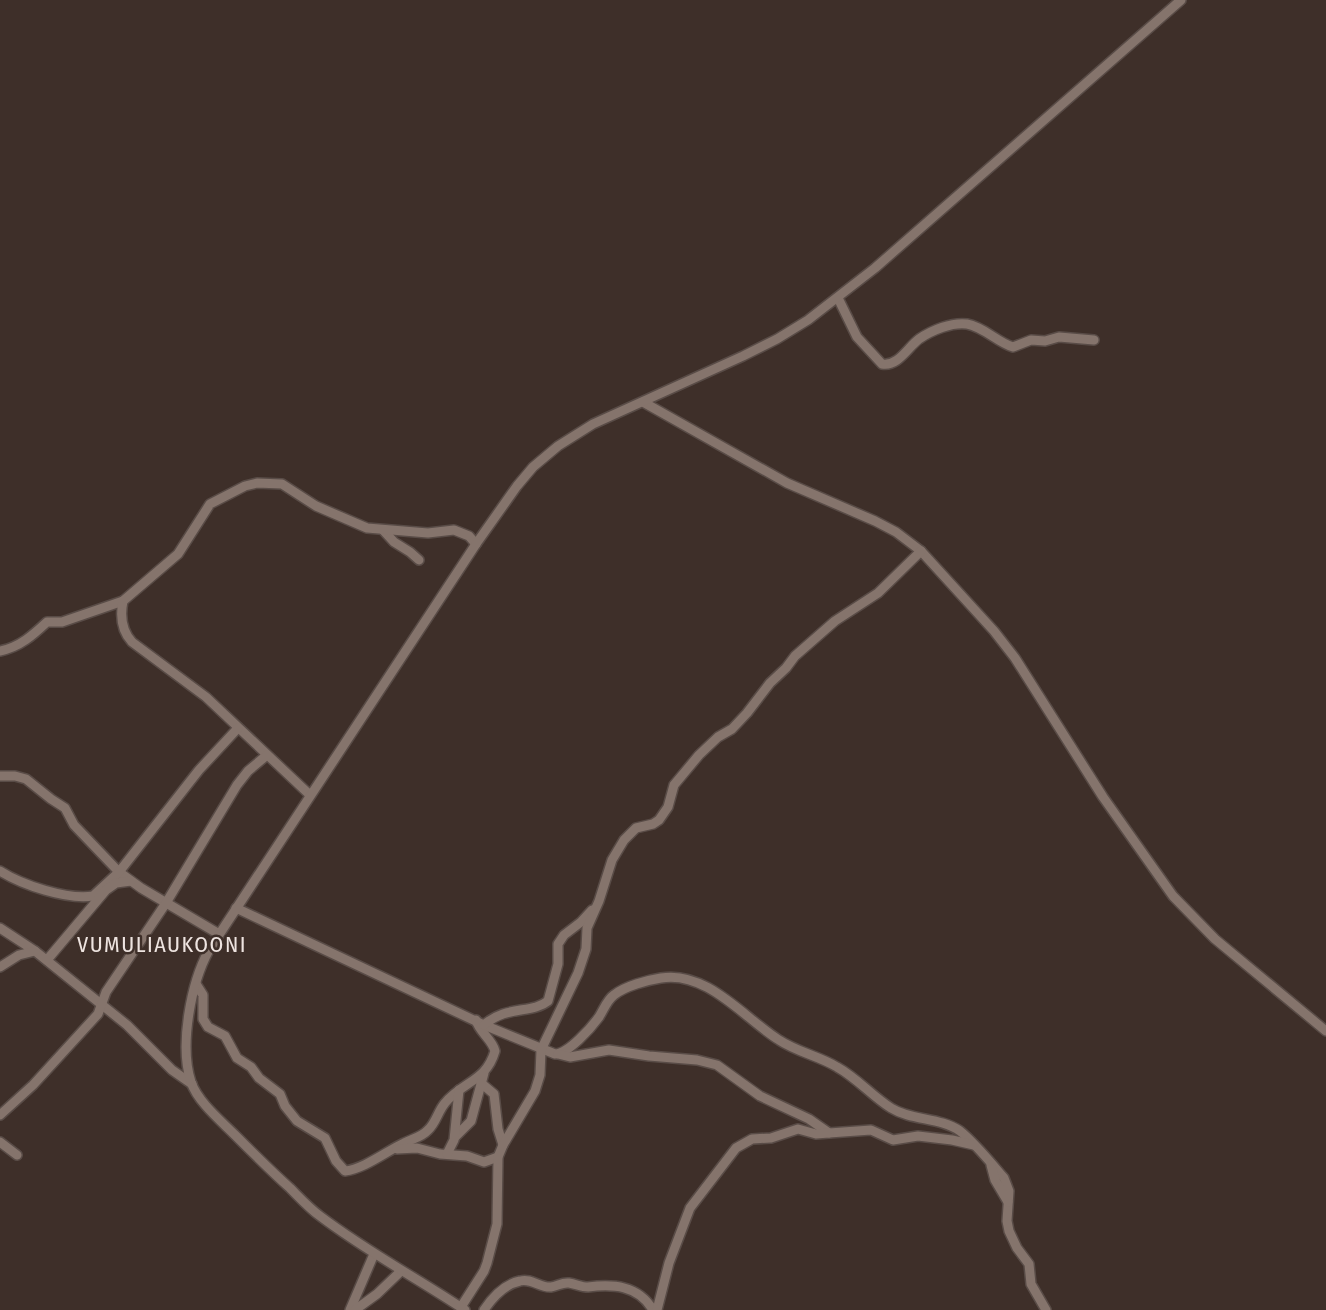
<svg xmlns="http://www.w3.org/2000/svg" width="1326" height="1310" viewBox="0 0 1326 1310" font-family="'Fira Sans Condensed',sans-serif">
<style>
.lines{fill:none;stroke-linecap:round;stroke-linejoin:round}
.minor-casing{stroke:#594c47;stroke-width:12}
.minor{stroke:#85746c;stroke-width:9}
.labels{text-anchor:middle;stroke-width:5;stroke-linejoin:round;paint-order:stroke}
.quarter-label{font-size:22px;letter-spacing:1.5px;fill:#eee4e0;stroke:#3e2f29}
</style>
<rect width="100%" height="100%" fill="#3e2f29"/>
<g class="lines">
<defs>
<g id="minor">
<path d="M838 298 857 337 882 364C898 367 908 347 919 339 932 330 952 322 967 324 984 327 997 342 1013 347L1031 340 1045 341 1059 337 1094 340"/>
<path d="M643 402 787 483 875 521 896 532 921 551 994 631 1015 658 1103 797 1173 896 1215 939 1326 1031"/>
<path d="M383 530 394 542 410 552 419 560"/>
<path d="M0 651C20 647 33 635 47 622H62L123 601"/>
<path d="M0 776H15L26 779 51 799 65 808 74 825 119 872 141 888 219 934"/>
<path d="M310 795 206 697 132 642C122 631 120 616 123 601L178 554 210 504 245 486 257 483 282 484 316 506 367 528 428 533 454 530 469 536 476 544"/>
<path d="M0 871C22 885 67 900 93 896L119 872 199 770 238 728"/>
<path d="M236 908 484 1025 555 1054C568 1054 591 1028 599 1017 604 1009 607 1000 614 995 625 986 648 980 661 978 707 970 745 1019 779 1040 797 1052 819 1056 837 1067 857 1078 872 1096 891 1108 912 1121 940 1117 960 1131 975 1143 991 1163 1004 1178L1009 1191 1007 1221 1009 1231 1017 1248 1029 1264 1031 1284 1046 1310"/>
<path d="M0 928 35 951 127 1025 172 1070 192 1084"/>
<path d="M47 960 106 890 116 883 131 881"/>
<path d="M0 967 19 955 35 951"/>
<path d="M196 984 203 995V1019L208 1027 225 1036 237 1058 251 1067 259 1078 280 1094 285 1106 297 1121 325 1138 336 1161 345 1171C364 1169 387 1151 404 1143 412 1139 422 1137 428 1130 436 1123 438 1111 445 1103 463 1081 486 1082 495 1051 492 1039 479 1032 476 1020"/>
<path d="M484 1025C506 1005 532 1014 548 1001L558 964V944L564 935 581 922 592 910"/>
<path d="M558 1054 570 1057 609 1050 649 1056 697 1060 717 1065 760 1096 809 1119 829 1133 871 1130 893 1140 918 1136 952 1140 974 1145"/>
<path d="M481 1083 494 1094 498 1129 503 1145"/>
<path d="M0 1115 33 1085 98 1014 106 992 166 903 237 785 248 771 267 755"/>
<path d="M455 1137 471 1121 484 1073"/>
<path d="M0 1142 17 1155"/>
<path d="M397 1149 417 1148 440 1154 467 1156 484 1162 498 1157"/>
<path d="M447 1154 454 1140 459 1090"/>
<path d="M991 1165 995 1180 1008 1202"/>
<path d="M461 1307 484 1271 487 1263 497 1224 498 1157 503 1145 535 1091 540 1075 541 1050 578 973 586 949 587 928 599 901 612 860 624 840 636 828 653 824 659 820 668 807 674 785 699 755 718 737 732 729 747 713 770 683 786 668 795 656 835 621 878 593 921 551"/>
<path d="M350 1310 374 1254"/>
<path d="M355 1310 377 1294 401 1271"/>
<path d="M465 1310C417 1278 366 1251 320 1216 309 1208 300 1198 290 1188 271 1171 253 1153 235 1135 220 1120 198 1102 191 1082 179 1045 191 983 209 950L476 544 517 486 533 467 558 446 593 424 743 356 777 339 808 320 875 268 1181 0"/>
<path d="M484 1310C492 1298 505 1284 520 1281 532 1278 540 1288 551 1287 558 1286 562 1282 569 1283 576 1284 581 1287 588 1287 613 1284 638 1285 653 1310"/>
<path d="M657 1310 669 1263 690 1208 736 1148 752 1139 771 1138 798 1129 816 1134 829 1133"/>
</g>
</defs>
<use href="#minor" class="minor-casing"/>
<use href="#minor" class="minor"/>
</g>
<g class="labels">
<g class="quarter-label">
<text x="162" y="952">VUMULIAUKOONI</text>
</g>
</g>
</svg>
